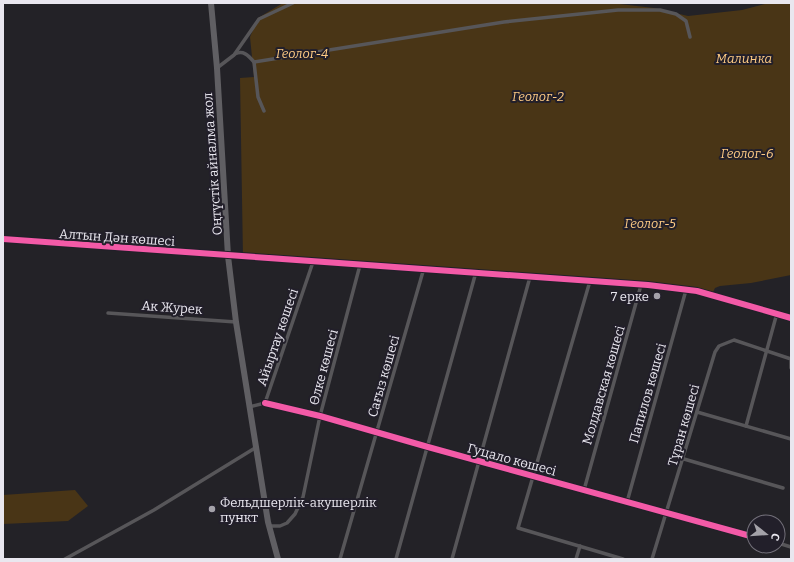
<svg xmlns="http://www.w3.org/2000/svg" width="794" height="562" viewBox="0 0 794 562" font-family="Bitter,serif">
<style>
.green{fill:#493516}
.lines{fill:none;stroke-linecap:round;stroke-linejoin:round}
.minor{stroke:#575659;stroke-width:3.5}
.trunk{stroke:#605f63;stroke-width:6}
.cycleway-casing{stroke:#221f2a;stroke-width:8}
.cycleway{stroke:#f35aa7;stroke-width:6}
.poi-dot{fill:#a4a2a9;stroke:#221f2a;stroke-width:1.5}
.labels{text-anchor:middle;stroke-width:4;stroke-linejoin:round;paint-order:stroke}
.park-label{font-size:13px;font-style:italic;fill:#fecb84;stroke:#221f2a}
.street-label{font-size:13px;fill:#e9e7ef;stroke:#221f2a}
.poi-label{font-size:13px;fill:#e9e7ef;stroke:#221f2a;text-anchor:end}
</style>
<rect width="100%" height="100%" fill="#232227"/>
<g class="green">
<path d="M283 3H611L654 8 688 16 742 10 769 3 791 4V275L751 283 720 286 715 288 712 294 690 289 243 257 240 78 254 77 250 37 258 18Z"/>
<path d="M75 490 88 506 68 521 3 524V495Z"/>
</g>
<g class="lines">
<g class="minor">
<path d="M235 54C243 50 248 55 254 62"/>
<path d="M217 68 234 55 259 19 293 3"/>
<path d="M264 111 258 97 254 62 504 22 618 10H660L676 14 686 21 690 37"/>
<path d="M3 239 648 285 697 291 791 318"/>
<path d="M590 281 518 528 623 559"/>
<path d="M108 313 236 322"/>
<path d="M791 361V368"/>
<path d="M265 403 320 416 428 447 754 537"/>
<path d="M249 407 265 403 313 262"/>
<path d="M697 412 791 439"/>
<path d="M746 426 777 313"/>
<path d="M684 459 783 488"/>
<path d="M584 490 641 285"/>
<path d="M627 502 686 290"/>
<path d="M269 526H280L287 523 295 514 303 497 320 416 360 265"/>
<path d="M778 543 791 547"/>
<path d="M65 559 154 510 255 448"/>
<path d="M340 559 424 268"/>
<path d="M396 559 476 272"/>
<path d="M452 559 530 277"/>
<path d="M576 559 580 546"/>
<path d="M652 559 715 352 719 346 734 340 791 359"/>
</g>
<path class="trunk" d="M211 3 217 68 228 256 236 322 268 522 278 559"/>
<defs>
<g id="cycleway">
<path d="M3 239 648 285 697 291 791 318"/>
<path d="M265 403 320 416 428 447 754 537"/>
</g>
</defs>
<use href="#cycleway" class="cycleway-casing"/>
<use href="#cycleway" class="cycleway"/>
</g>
<g class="poi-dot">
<circle cx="657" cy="296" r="4"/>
<circle cx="212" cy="509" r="4"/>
</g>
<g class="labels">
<g class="park-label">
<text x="302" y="58">Геолог-4</text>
<text x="744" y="63">Малинка</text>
<text x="538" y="101">Геолог-2</text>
<text x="747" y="158">Геолог-6</text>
<text x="650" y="228">Геолог-5</text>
</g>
<g class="street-label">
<text transform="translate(212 164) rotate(-94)" y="5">Оңтүстік айналма жол</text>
<text transform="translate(117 237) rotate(4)" y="5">Алтын Дән көшесі</text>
<text transform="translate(172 307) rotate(4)" y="5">Ак Журек</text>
<text transform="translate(277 337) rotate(-71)" y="5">Айыртау көшесі</text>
<text transform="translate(323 367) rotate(-75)" y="5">Өлке көшесі</text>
<text transform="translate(383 376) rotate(-74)" y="5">Сағыз көшесі</text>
<text transform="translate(603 385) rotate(-74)" y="5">Молдавская көшесі</text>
<text transform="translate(647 393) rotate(-74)" y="5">Папилов көшесі</text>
<text transform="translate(683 425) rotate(-74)" y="5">Тұран көшесі</text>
<text transform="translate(512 459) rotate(15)" y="5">Гуцало көшесі</text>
</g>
<g class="poi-label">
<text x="649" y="301">7 ерке</text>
<text x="220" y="507" text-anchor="start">Фельдшерлік-акушерлік<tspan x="220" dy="15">пункт</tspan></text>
</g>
</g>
<rect width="794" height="562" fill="none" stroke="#e9e7ef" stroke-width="8"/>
<g transform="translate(766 534) rotate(107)"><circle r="19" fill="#221f2a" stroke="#726f79"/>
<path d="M0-3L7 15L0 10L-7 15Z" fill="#a4a2a9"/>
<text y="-6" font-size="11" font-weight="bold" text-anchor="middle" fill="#e9e7ef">С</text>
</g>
</svg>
